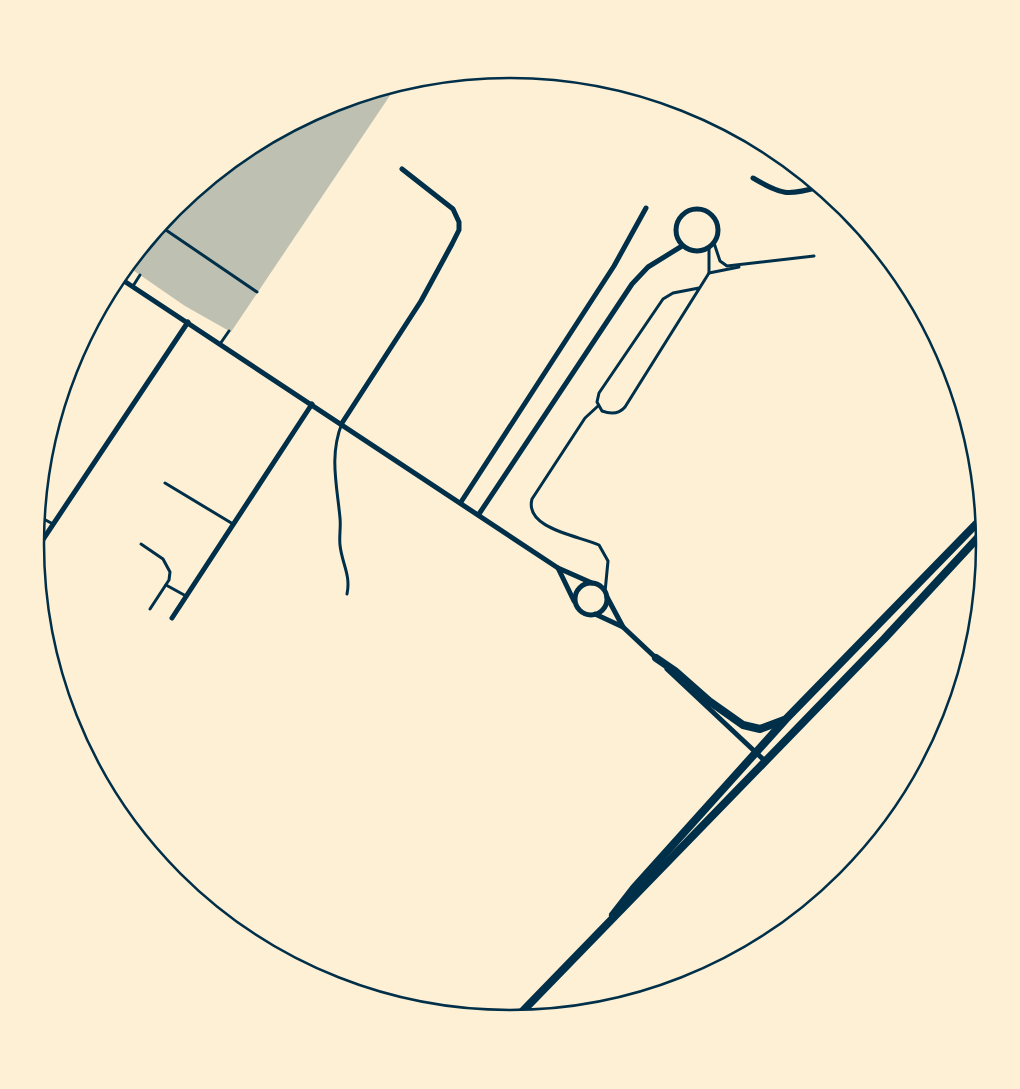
<svg xmlns="http://www.w3.org/2000/svg" width="1020" height="1089" viewBox="0 0 1020 1089" font-family="'Source Serif 4',serif">
<style>
.building{fill:#bec0b2}
.lines{fill:none;stroke-linecap:round;stroke-linejoin:round}
.service{stroke:#003049;stroke-width:3}
.minor{stroke:#003049;stroke-width:5}
.secondary{stroke:#003049;stroke-width:8}
.rim{fill:none;stroke:#003049;stroke-width:2.5}
</style>
<rect width="100%" height="100%" fill="#fdf0d5"/>
<path class="building" d="M397 85 231 332 185 306 127 266 174 208 246 149 328 106Z"/>
<g class="lines">
<g class="service">
<path d="M160 226 257 292"/>
<path d="M714 243 720 261 727 266 814 256"/>
<path d="M709 273 739 267"/>
<path d="M133 286 140 275"/>
<path d="M699 288 673 293 663 299 599 393 597 402 602 411C610 414 619 414 625 407L709 273V248"/>
<path d="M95 318 120 279"/>
<path d="M220 344 229 331"/>
<path d="M598 406 585 418 532 499C524 529 580 536 599 545L608 561 605 592"/>
<path d="M342 423C329 456 337 485 340 518 341 527 339 536 340 545 342 564 351 575 347 594"/>
<path d="M165 483 233 524"/>
<path d="M38 516 53 524"/>
<path d="M141 544 163 559 170 572 169 580 150 609"/>
<path d="M166 585 186 596"/>
</g>
<g class="minor">
<path d="M709 116V115"/>
<path d="M753 178C782 195 787 196 819 187"/>
<circle cx="697" cy="230" r="21"/>
<path d="M118 277 558 568 592 583"/>
<path d="M342 423 421 301 452 244 459 230V222L453 209 402 169"/>
<path d="M461 502 614 266 646 208"/>
<path d="M479 514 632 284 648 267 682 246"/>
<path d="M36 550 188 322"/>
<path d="M558 568 574 601"/>
<circle cx="591" cy="599" r="16"/>
<path d="M607 597 623 627"/>
<path d="M595 614 623 627 657 659"/>
<path d="M172 618 312 404"/>
<path d="M667 669 765 761"/>
</g>
<g class="secondary">
<path d="M656 658 675 671 709 701 743 725 760 729 784 720"/>
<path d="M613 915 634 888 786 719 982 518"/>
<path d="M515 1019 884 639 984 531"/>
</g>
</g>
<path d="M0 0H1020V1089H0ZM44 544a466 466 0 1 1 932 0a466 466 0 1 1-932 0Z" fill="#fdf0d5" fill-rule="evenodd"/>
<path class="rim" d="M44 544a466 466 0 1 1 932 0a466 466 0 1 1-932 0Z"/>
</svg>
